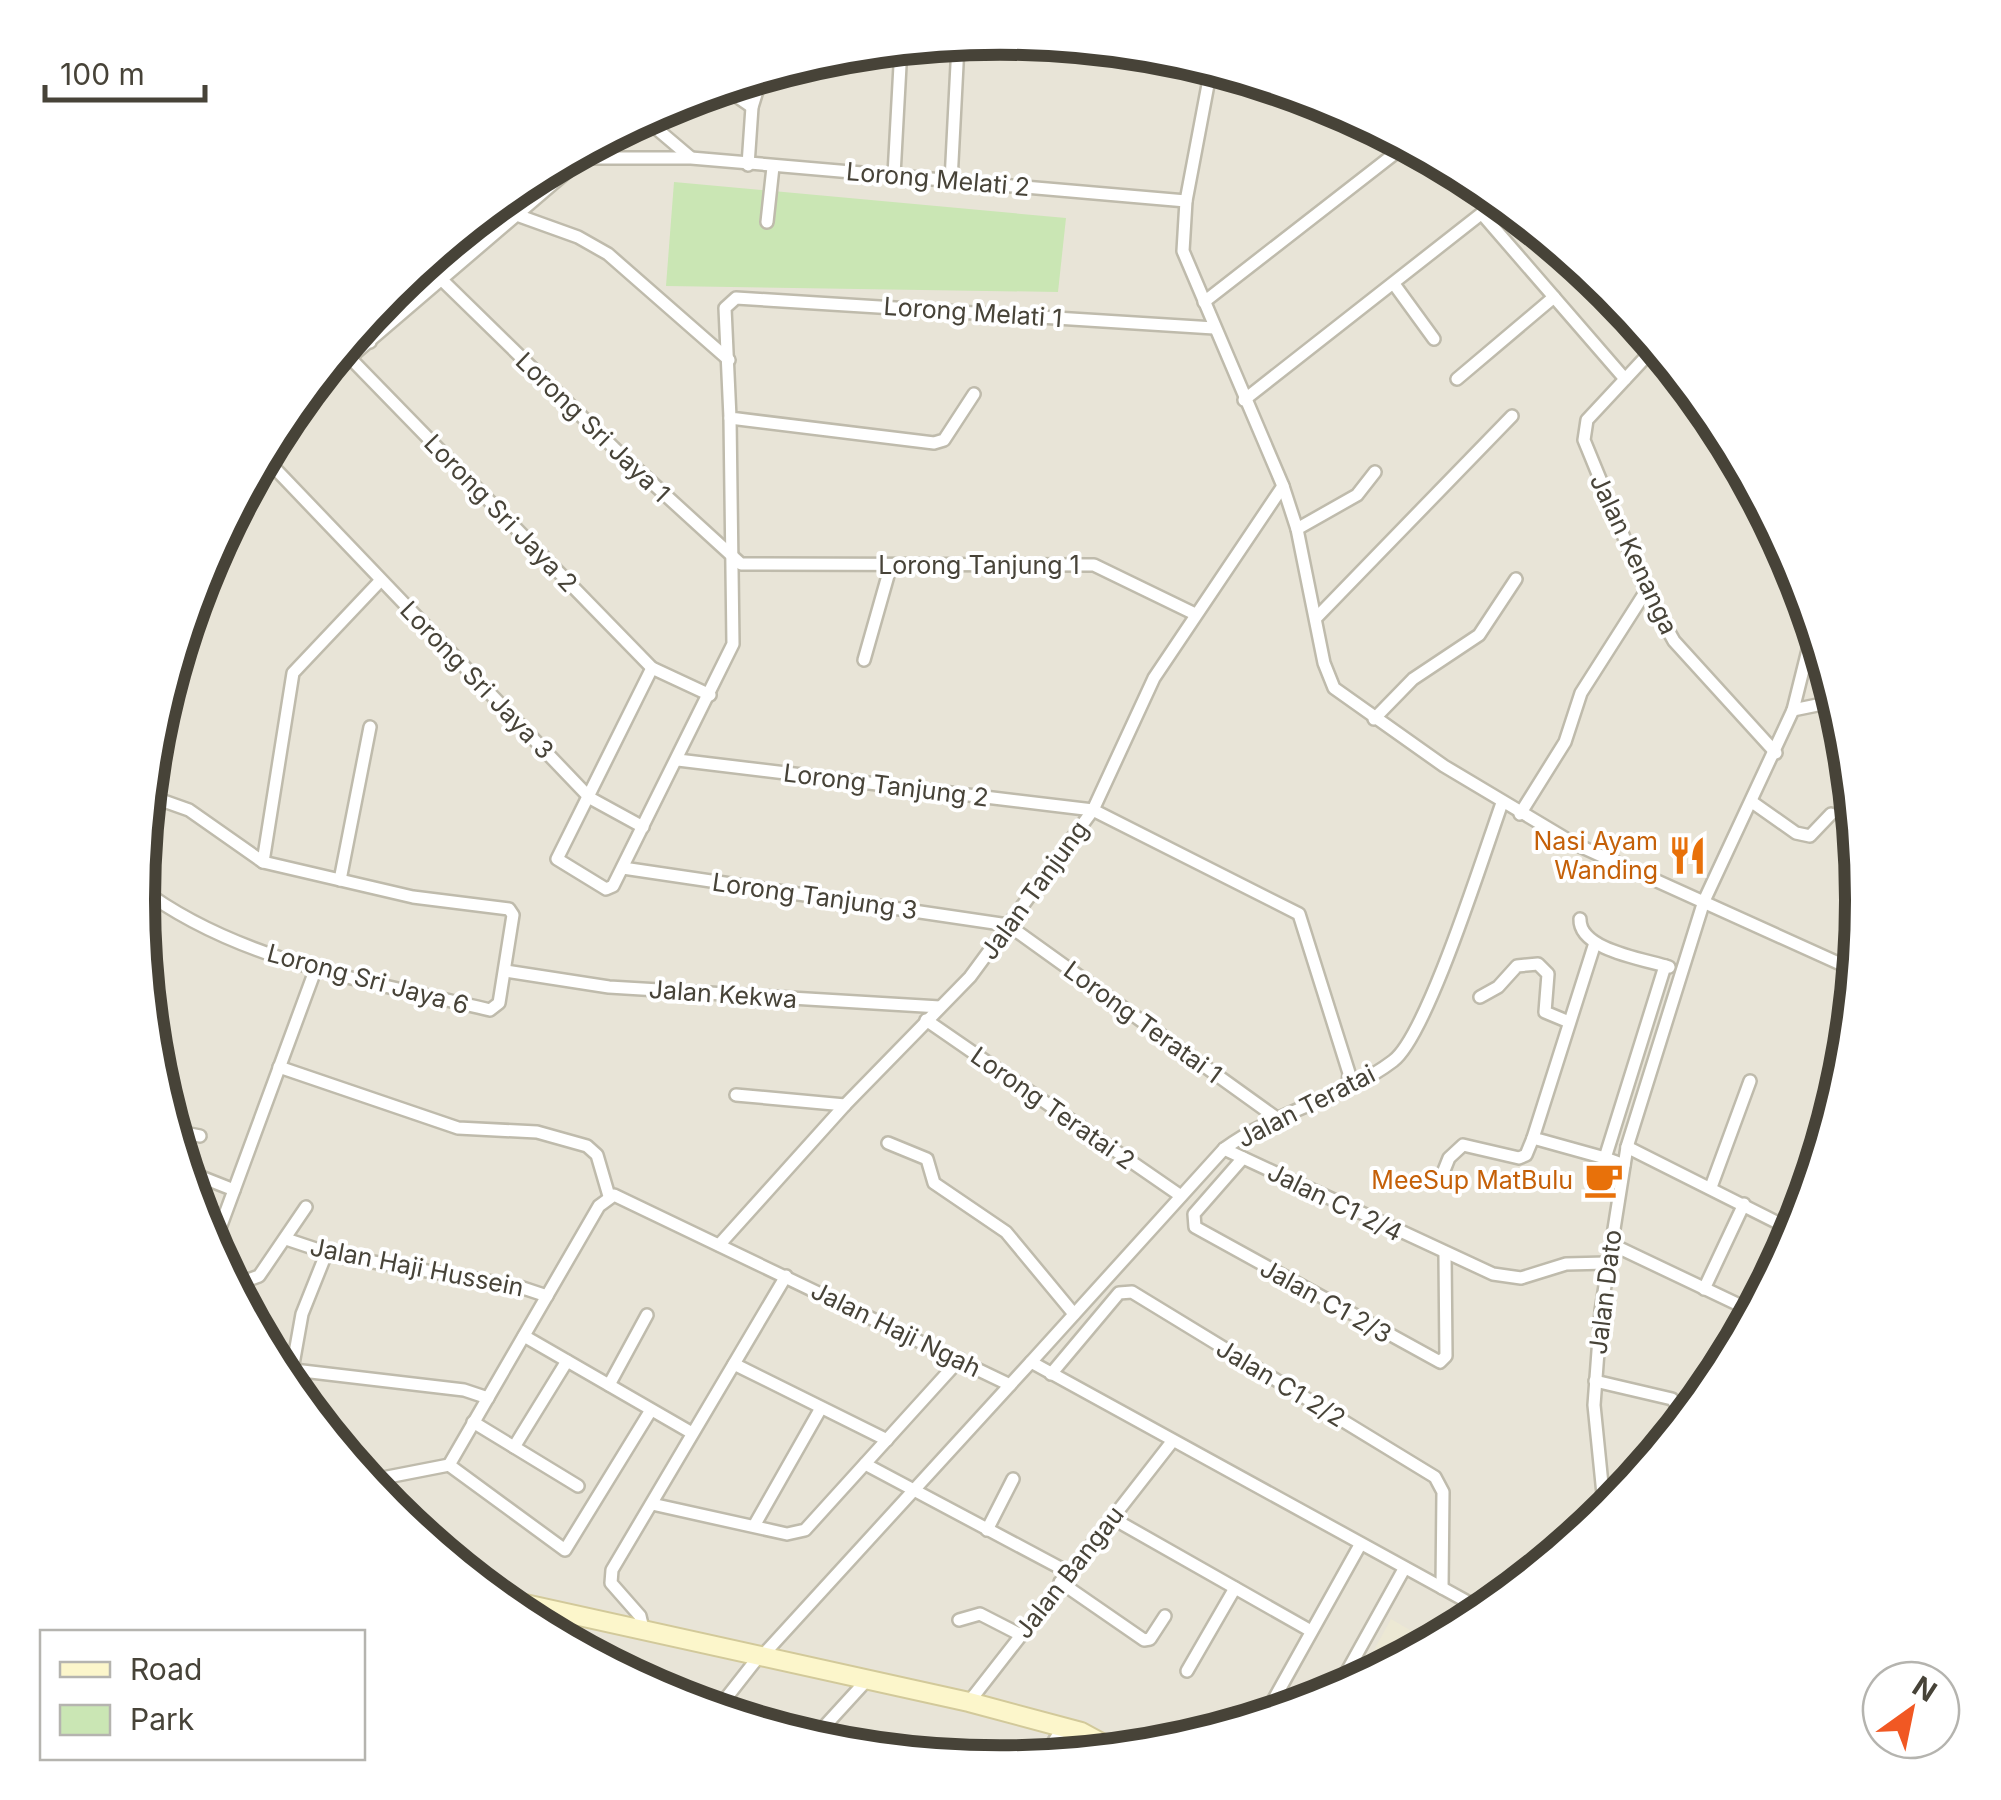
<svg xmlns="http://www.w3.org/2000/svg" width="2001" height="1800" viewBox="0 0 2001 1800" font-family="Inter,sans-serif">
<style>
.residential{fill:#e8e4d7}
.education{fill:#ece8d4}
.green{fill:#cae6b4}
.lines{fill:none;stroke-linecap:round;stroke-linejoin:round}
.street-casing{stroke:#bfbbac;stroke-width:16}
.secondary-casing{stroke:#d2c99a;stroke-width:22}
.street{stroke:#fff;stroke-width:11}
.secondary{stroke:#fcf6cb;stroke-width:18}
.labels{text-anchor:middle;stroke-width:8;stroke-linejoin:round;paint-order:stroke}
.street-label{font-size:25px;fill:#474338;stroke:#fff}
.food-label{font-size:25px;fill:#c56008;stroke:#fff;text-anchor:end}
.rim{fill:none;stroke:#474338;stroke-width:12}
</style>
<rect width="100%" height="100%" fill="#f4f2e9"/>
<circle class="residential" cx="1000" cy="900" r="860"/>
<path class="education" d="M1391 1619 1432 1643 1356 1683Z"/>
<path class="green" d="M674 182 1066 218 1058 292 666 286Z"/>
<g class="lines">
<defs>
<g id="street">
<path d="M936 44 1198 64 1210 74"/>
<path d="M1210 74 1186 201 1183 251 1283 486 1297 529 1324 663 1334 688 1444 766 1573 843 1856 971"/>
<path d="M723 87 752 107"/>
<path d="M644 118 690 157"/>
<path d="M748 165 752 107 762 75"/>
<path d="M894 175 901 47"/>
<path d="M951 181 958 45"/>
<path d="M514 214 578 237 608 254 729 360"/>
<path d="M1482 214 1625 379"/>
<path d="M767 222 773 167"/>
<path d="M457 236 474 248"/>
<path d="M441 279 614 448 741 564 1094 565 1195 614"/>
<path d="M1394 284 1434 339"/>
<path d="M1204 302 1407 144"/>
<path d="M359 329 370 342"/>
<path d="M1656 346 1587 420 1584 440 1646 591 1674 641 1776 753"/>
<path d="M351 359 652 668 710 695"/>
<path d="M1457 379 1554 297"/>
<path d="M974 394 944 440 934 443 730 418 725 308 736 298 1214 328"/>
<path d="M1244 400 1500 199"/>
<path d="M298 402 583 158H691L1186 201"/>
<path d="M264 457 590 798 643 827"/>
<path d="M1297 529 1357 495 1375 472"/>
<path d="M1317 617 1512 416"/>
<path d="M864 660 891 565"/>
<path d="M652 668 557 859 606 889 613 886 733 644 730 418"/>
<path d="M1793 710 1814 626"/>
<path d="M1374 719 1413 679 1479 635 1516 579"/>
<path d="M678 760 1093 810 1299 914 1349 1073 1348 1084"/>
<path d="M1752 802 1796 833 1810 836 1831 814"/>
<path d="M1520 814 1565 742 1581 693 1646 591"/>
<path d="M263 862 293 673 381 580"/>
<path d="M623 868 1008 925 1278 1119"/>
<path d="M340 880 370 727"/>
<path d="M139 887C239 963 370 981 490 1010L499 1003 513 915 509 909 413 897 263 862 189 810 158 799"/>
<path d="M1580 919C1579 950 1644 959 1669 967"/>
<path d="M1595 943 1533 1138 1605 1158"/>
<path d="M1845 967 1861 924"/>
<path d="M506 971 609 987 940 1007"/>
<path d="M1480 997 1498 987 1517 966 1538 964 1548 974 1545 1012 1569 1022"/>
<path d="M926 1020 1181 1196"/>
<path d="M279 1067 458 1128 537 1132 587 1146 597 1155 609 1196"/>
<path d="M736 1095 845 1105"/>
<path d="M174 1131 200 1136"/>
<path d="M888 1143 927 1159 934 1183 1006 1232 1074 1314"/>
<path d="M1627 1147 1796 1232"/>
<path d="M1224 1149 1493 1274 1521 1278 1566 1264 1607 1263"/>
<path d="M1243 1158 1194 1214 1195 1227 1440 1362 1446 1356 1445 1255"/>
<path d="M1624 1165 1605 1158 1665 966"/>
<path d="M186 1171 234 1190"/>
<path d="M1439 1183 1449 1158 1463 1145 1519 1158 1526 1155 1533 1138"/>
<path d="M1711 1187 1750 1081"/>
<path d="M286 1239 337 1256 517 1286 547 1296"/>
<path d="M1611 1244 1754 1312"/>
<path d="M719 1245 845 1105 970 977 1093 810 1154 678 1283 486"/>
<path d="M213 1247 316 968"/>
<path d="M228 1275 248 1280 259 1276 306 1207"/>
<path d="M1704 1289 1744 1204"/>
<path d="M524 1336 692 1433"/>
<path d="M1031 1362 1224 1149C1275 1111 1343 1099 1393 1061 1427 1036 1484 853 1502 803"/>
<path d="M734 1364 887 1440"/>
<path d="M277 1368 464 1390 488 1398"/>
<path d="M292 1370 302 1314 326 1254"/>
<path d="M1051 1374 1119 1293 1132 1292 1435 1477 1443 1492 1442 1588"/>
<path d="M1595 1381 1672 1399 1683 1414 1682 1423"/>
<path d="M609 1385 647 1315"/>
<path d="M651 1410 565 1550 449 1465 599 1206 614 1195 1010 1385 1031 1362 1486 1612"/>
<path d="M473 1422 514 1447 567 1361"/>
<path d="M514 1447 578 1486"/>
<path d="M865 1464 1068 1572"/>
<path d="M367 1481 449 1465"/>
<path d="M652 1504 787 1534 805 1530 960 1359"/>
<path d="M1605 1514 1594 1405 1601 1311 1627 1147 1704 901 1793 710 1837 701"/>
<path d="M1112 1518 1311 1631"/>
<path d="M754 1526 821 1408"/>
<path d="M987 1530 1013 1479"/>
<path d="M1060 1582 1144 1640 1150 1639 1165 1616"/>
<path d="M959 1620 980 1614 1019 1634"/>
<path d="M643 1629 640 1616 611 1583 612 1570 786 1276"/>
<path d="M763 1655 1010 1385"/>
<path d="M1187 1671 1235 1588"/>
<path d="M1334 1695 1404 1569"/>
<path d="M969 1702 1171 1443"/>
<path d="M716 1711 760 1655"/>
<path d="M1264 1717 1360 1545"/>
<path d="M812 1740 866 1681"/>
<path d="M1043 1758 1064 1726"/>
</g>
<path id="secondary" d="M498 1598 969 1702 1081 1732 1116 1751"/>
</defs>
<use href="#street" class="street-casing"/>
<use href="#secondary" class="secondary-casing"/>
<use href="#street" class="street"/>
<use href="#secondary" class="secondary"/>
</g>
<defs>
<symbol id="restaurant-bare" viewBox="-9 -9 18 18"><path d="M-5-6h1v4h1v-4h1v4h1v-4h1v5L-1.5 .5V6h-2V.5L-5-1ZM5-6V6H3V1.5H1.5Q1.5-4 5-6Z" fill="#e8710a" stroke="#fff" stroke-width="2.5" paint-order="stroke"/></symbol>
<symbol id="cafe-bare" viewBox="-9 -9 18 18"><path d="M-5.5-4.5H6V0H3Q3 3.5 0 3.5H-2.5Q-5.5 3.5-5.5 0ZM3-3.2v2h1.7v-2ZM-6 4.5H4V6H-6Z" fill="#e8710a" stroke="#fff" stroke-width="2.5" paint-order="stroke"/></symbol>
</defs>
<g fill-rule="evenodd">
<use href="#restaurant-bare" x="1660" y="828" width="55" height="55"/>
<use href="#cafe-bare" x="1576" y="1152" width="55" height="55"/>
</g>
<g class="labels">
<g class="street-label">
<text transform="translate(938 179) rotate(5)" y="9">Lorong Melati 2</text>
<text transform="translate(973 312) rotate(4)" y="9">Lorong Melati 1</text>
<text transform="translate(593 427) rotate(44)" y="9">Lorong Sri Jaya 1</text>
<text transform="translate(501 513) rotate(46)" y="9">Lorong Sri Jaya 2</text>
<text transform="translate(1634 554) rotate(65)" y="9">Jalan Kenanga</text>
<text x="979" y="574">Lorong Tanjung 1</text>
<text transform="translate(477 680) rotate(46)" y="9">Lorong Sri Jaya 3</text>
<text transform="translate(886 785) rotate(7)" y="9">Lorong Tanjung 2</text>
<text transform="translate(1034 890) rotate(-54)" y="9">Jalan Tanjung</text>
<text transform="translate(815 896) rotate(8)" y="9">Lorong Tanjung 3</text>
<text transform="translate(368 979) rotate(15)" y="9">Lorong Sri Jaya 6</text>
<text transform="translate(723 994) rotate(4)" y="9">Jalan Kekwa</text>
<text transform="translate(1143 1022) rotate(36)" y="9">Lorong Teratai 1</text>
<text transform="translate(1306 1106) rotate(-27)" y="9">Jalan Teratai</text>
<text transform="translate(1053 1108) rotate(35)" y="9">Lorong Teratai 2</text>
<text transform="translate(1335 1202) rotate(26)" y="9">Jalan C1 2/4</text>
<text transform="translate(417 1267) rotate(11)" y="9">Jalan Haji Hussein</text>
<text transform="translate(1605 1292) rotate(-83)" y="9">Jalan Dato</text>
<text transform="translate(1326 1301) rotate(29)" y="9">Jalan C1 2/3</text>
<text transform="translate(896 1329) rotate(26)" y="9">Jalan Haji Ngah</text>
<text transform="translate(1281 1383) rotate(31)" y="9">Jalan C1 2/2</text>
<text transform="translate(1069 1572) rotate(-52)" y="9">Jalan Bangau</text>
</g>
<g class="food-label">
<text x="1658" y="850">Nasi Ayam<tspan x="1658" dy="29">Wanding</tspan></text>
<text x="1573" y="1189">MeeSup MatBulu</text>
</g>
</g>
<path d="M0 0H2001V1800H0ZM155 900a845 845 0 1 1 1690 0a845 845 0 1 1-1690 0Z" fill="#fff" fill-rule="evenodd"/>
<path class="rim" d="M155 900a845 845 0 1 1 1690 0a845 845 0 1 1-1690 0Z"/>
<rect x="40" y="1630" width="325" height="130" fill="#ffffff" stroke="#b5b4af" stroke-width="2.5"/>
<rect x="60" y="1662" width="50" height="15" fill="#fcf6cb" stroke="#b5b4af" stroke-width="2.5"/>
<text x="130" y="1680" font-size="30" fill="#474338">Road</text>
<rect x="60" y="1705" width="50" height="30" fill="#cae6b4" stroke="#b5b4af" stroke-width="2.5"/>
<text x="130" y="1730" font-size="30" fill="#474338">Park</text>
<g transform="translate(1911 1710) rotate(33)"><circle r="48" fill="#ffffff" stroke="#b5b4af" stroke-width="2.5"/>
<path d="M0-8L18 38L0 25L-18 38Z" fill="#f15823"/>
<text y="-15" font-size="28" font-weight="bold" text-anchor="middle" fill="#474338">N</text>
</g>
<path d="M45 85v15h160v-15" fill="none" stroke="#474338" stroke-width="5"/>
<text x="60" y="85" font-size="30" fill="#474338" stroke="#ffffff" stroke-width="8" paint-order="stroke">100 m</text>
</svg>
